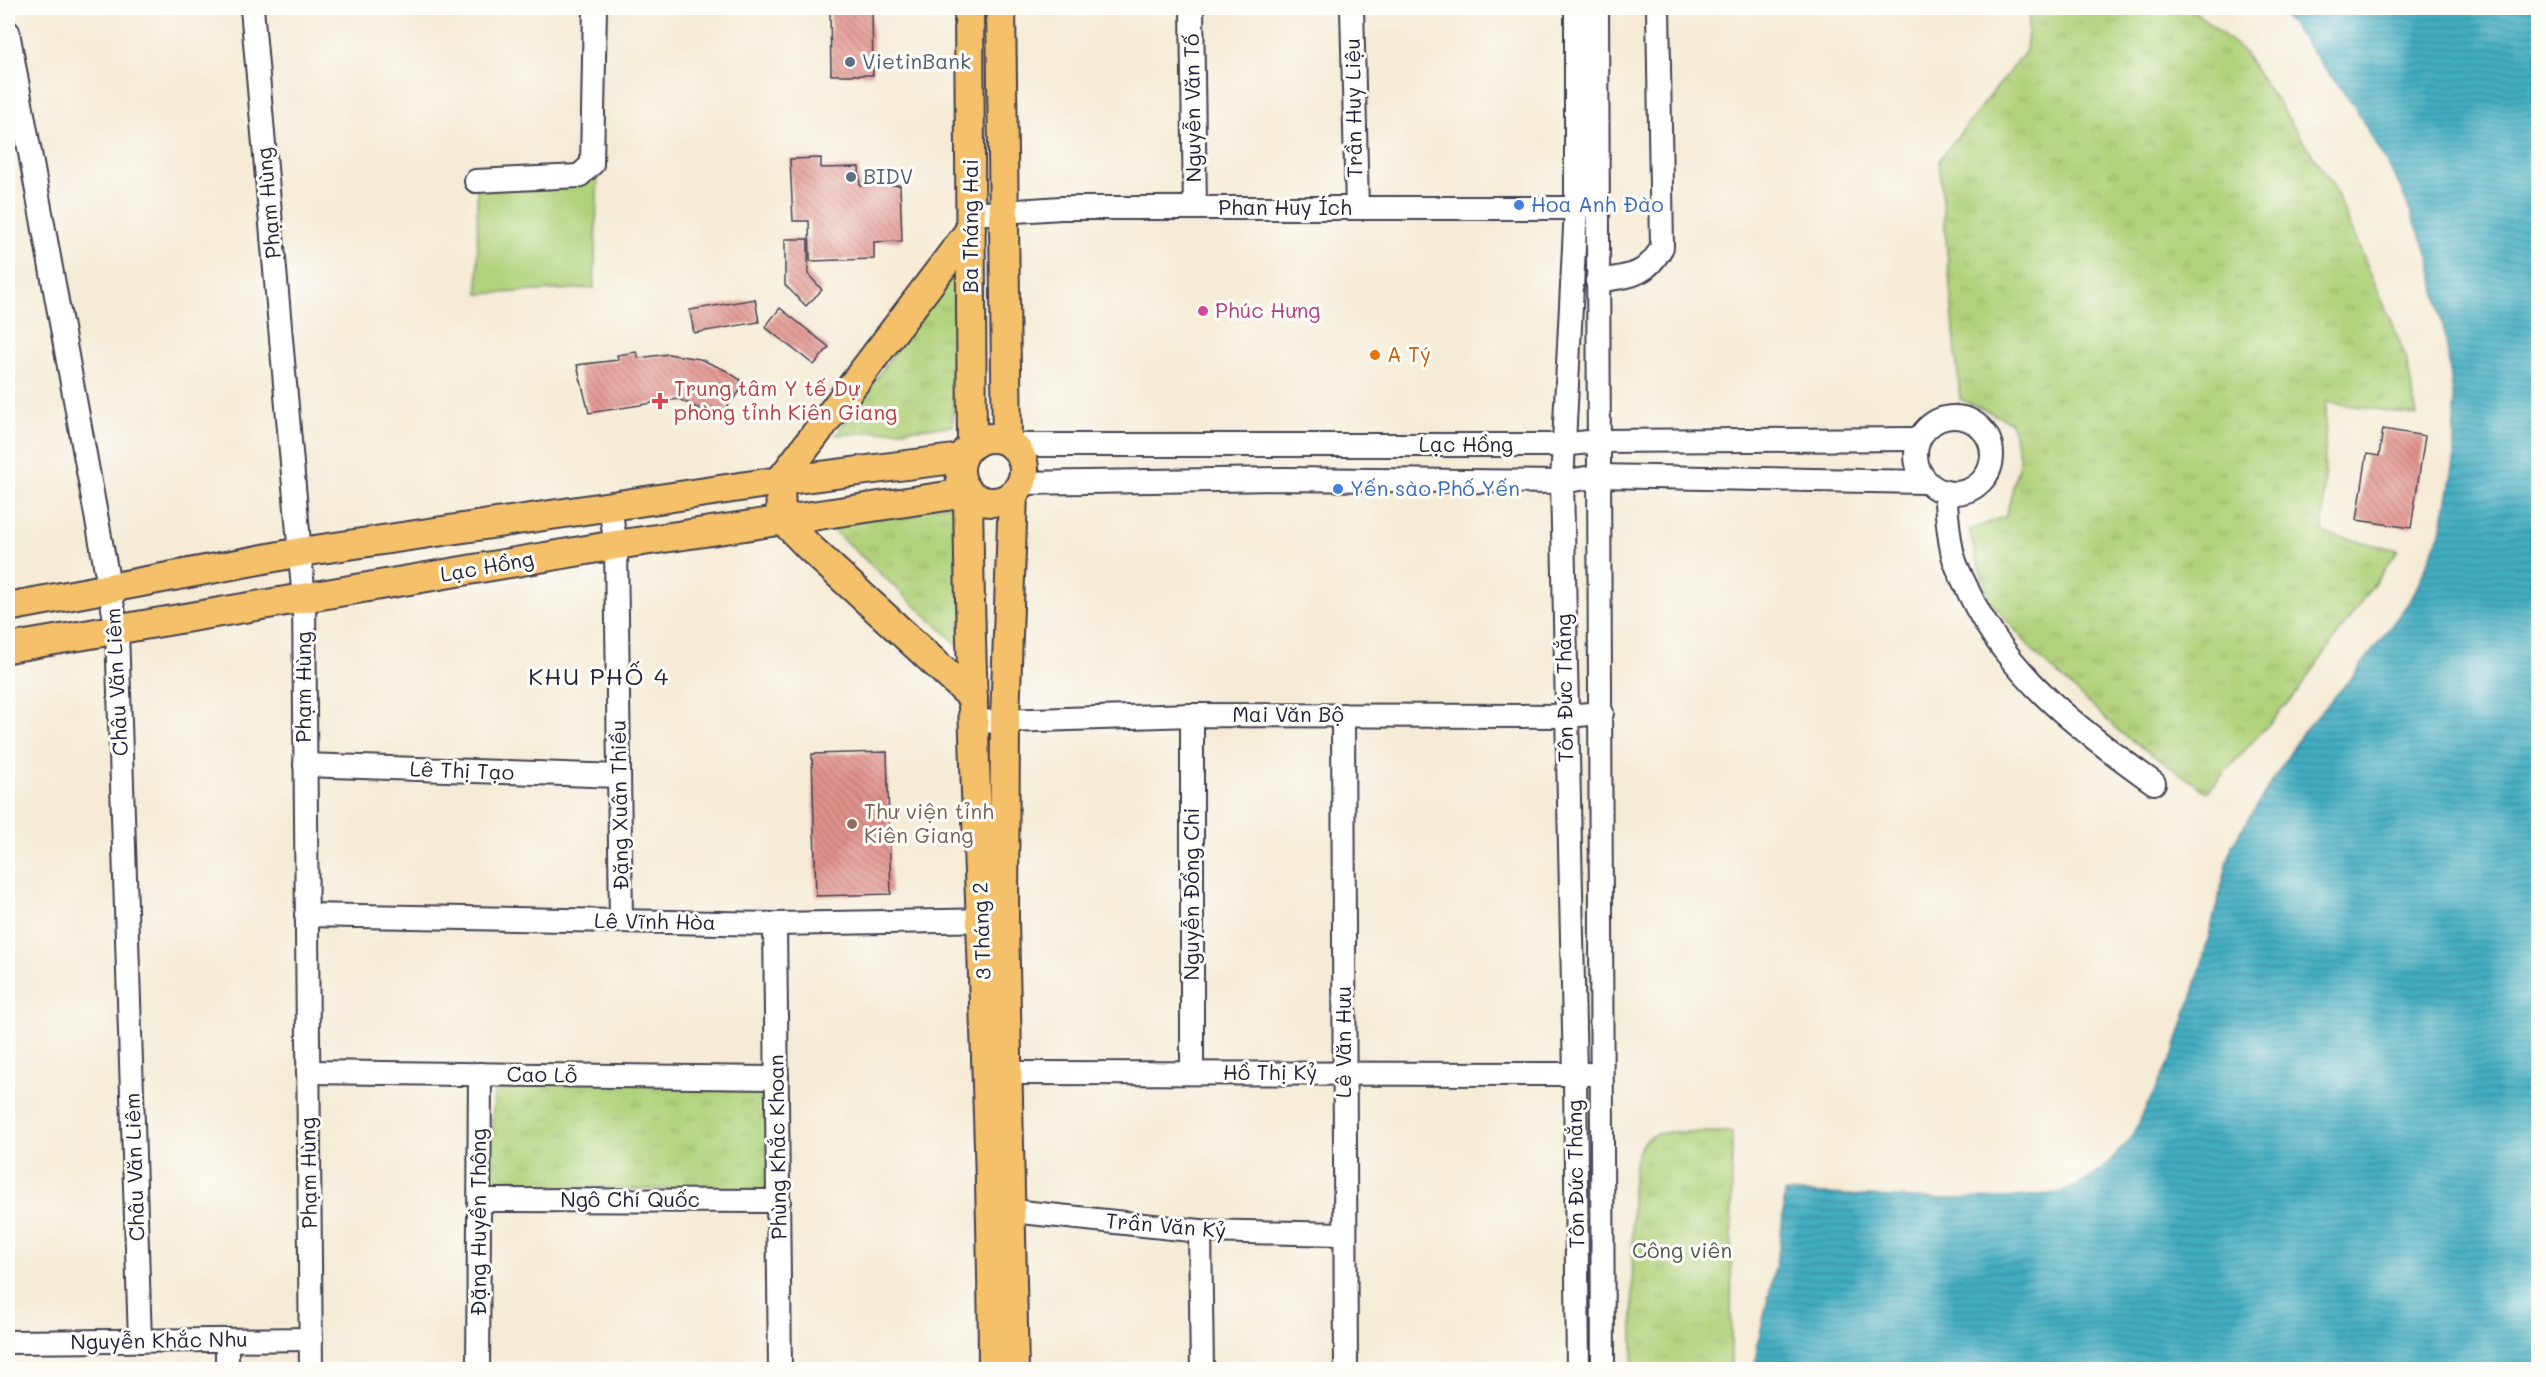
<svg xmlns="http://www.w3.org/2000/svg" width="2546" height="1377" viewBox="0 0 2546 1377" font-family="Mali,sans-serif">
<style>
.grass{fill:url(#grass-tufts);stroke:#697a5b;stroke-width:1.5}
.garden{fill:#b0d27b;stroke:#697a5b;stroke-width:1.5}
.water{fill:url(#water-rules);stroke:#32687e;stroke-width:1.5}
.building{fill:url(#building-back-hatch)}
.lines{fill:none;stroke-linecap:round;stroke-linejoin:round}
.minor-casing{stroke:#424052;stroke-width:26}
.major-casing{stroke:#424052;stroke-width:32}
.minor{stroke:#fff;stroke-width:22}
.major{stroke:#f4c16b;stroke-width:28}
.service-dot{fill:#5c6f8a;stroke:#fdfcf7;stroke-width:2}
.shop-dot{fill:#3f7fe0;stroke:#fdfcf7;stroke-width:2}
.hotel-dot{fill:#d1479c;stroke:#fdfcf7;stroke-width:2}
.food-dot{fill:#e8710a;stroke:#fdfcf7;stroke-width:2}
.health-dot{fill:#e0444e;stroke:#fdfcf7;stroke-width:2}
.education-dot{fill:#8d6e63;stroke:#fdfcf7;stroke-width:2}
.labels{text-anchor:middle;stroke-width:6;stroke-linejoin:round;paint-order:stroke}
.service-label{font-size:21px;fill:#4e5e75;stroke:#fdfcf7;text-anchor:start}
.street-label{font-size:21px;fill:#22223b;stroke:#fdfcf7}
.shop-label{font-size:21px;fill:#366cbe;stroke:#fdfcf7;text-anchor:start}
.hotel-label{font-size:21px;fill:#b23c85;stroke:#fdfcf7;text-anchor:start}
.food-label{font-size:21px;fill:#c56008;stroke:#fdfcf7;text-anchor:start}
.health-label{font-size:21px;fill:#be3a42;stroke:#fdfcf7;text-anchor:start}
.education-label{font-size:21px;fill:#785e54;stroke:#fdfcf7;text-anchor:start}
.park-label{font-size:21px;fill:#4d574e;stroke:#fdfcf7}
.quarter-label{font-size:24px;letter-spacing:1.5px;fill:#22223b;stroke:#fdfcf7}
</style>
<defs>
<pattern id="grass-tufts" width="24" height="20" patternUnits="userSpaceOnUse" patternTransform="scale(1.5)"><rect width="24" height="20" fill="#b0d27b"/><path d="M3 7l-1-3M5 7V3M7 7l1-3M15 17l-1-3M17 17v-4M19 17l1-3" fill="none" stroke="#97b46b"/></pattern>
<pattern id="water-rules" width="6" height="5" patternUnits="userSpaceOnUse" patternTransform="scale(1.5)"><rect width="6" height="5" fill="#42adc1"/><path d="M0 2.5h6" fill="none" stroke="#378c9e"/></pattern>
<pattern id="building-back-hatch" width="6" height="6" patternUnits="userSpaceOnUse" patternTransform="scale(1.5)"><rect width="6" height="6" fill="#e1928c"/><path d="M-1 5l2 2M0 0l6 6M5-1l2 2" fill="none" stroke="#b67774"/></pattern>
</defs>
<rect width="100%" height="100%" fill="#fdfcf7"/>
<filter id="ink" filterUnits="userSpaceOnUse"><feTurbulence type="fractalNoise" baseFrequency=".0167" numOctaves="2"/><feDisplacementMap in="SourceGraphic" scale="12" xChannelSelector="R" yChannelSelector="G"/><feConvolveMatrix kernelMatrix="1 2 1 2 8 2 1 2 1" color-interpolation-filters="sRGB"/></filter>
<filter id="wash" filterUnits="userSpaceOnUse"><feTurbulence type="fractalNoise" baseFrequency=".008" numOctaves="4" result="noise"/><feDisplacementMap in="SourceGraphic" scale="24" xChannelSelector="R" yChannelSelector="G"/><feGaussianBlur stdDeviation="1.35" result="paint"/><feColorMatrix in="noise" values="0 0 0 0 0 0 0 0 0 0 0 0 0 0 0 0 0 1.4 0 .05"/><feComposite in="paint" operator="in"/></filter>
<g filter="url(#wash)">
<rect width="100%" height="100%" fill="#f5ebd6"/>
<g class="grass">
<path d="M2030 8H2190L2242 50 2333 185 2406 357 2417 415 2326 402 2323 533 2398 550 2295 695 2207 792 2122 734 2037 655 1988 599 1969 530 2006 516 2020 459 2011 422 1960 399 1939 160 2026 51Z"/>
<path d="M955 268 953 426 836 435Z"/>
<path d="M961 503 965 651 824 522Z"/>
<path d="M495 1076 764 1080 769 1191 488 1187Z"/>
<path d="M1676 1132H1732L1731 1369H1633L1632 1190C1634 1172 1634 1145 1652 1136 1658 1132 1669 1133 1676 1132Z"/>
</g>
<path class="garden" d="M477 169 598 170 594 288 478 294Z"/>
<path class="water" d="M2278 8H2538V1369H1755L1757 1347 1780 1245 1785 1192 1935 1199 2006 1198 2059 1193 2079 1185 2102 1169 2129 1141 2174 1053 2201 967 2232 845 2305 729 2354 675 2412 598 2441 532 2454 462V404L2446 341 2430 259 2398 183 2354 106Z"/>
<g id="blocks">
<g class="building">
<path d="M830 8H872L873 75H831Z"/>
<path d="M821 158V168L859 167 860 186 900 185 902 241 874 242V259L810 261 809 221H793L790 159Z"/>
<path d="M785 239H808V274L822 290 806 306 785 285Z"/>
<path d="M755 299 759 322 694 333 690 310Z"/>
<path d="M780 308 829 347 814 365 765 327Z"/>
<path d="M636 352 639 358 668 354 700 359 725 370 746 384 725 409 730 413 722 420 679 399 589 413 577 365 618 360 617 355Z"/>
<path d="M2383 429 2425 436 2411 528 2357 520 2367 454 2379 456Z"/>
<path d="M887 752 891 894 816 896 812 754Z"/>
</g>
</g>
</g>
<g filter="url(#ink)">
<use href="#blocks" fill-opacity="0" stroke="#424052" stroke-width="1.5"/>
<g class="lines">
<defs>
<g id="minor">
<path d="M252 8 304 600 311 1370"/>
<path d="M1192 8 1195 208"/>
<path d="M1352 8 1357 208"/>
<path d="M1576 8V208L1562 482 1575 1075 1578 1370"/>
<path d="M1597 8 1603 1370"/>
<path d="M8 32 117 630 140 1341"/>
<path d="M476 181 579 176 592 164 595 8"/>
<path d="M972 214 1061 208H1576L1590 203"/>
<path d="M1597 281C1628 276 1645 278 1662 247L1658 8"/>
<circle cx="1954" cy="455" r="38"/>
<path d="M1013 445H1562L1597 441 1918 439"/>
<path d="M1021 483 1285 479 1562 482 1598 476 1926 482"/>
<path d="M1945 492C1947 513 1948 535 1953 555 1956 568 1964 581 1969 593 2008 676 2081 731 2154 783"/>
<path d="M610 508 616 545 621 921"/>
<path d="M1192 715V1073"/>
<path d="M1343 715 1346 1370"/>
<path d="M974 722 1192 715 1566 716 1602 713"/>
<path d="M305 765 619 776"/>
<path d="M306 915 775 924 997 920"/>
<path d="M775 924 780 1370"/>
<path d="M308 1072 777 1078"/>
<path d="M1009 1073 1589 1074"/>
<path d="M481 1200 779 1201"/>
<path d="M997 1222 1012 1211 1200 1231 1345 1234"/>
<path d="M1200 1231 1202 1370"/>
<path d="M227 1340V1370"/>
<path d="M8 1342 311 1339"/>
<path d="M478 1370 480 1074"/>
</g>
<g id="major">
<path d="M969 8 972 444"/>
<path d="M1001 8 1007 441"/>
<path d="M971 229 780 481 781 518 809 547 973 698"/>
<circle cx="992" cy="470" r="32"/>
<path d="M968 492C971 784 992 1077 993 1370"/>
<path d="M1013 494 1005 719 1004 920 1014 1370"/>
<path d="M8 607 301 552 780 481 962 458"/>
<path d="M8 648 616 545 947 496 967 490"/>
</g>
</defs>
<use href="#minor" class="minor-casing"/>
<use href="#major" class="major-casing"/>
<use href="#minor" class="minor"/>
<use href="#major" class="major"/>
</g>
</g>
<g class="service-dot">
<circle cx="850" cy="62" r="6"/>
<circle cx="851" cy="177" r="6"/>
</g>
<g class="shop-dot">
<circle cx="1519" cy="205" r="6"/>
<circle cx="1338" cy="489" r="6"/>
</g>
<circle class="hotel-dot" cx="1203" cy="311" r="6"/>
<circle class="food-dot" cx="1375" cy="355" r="6"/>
<path class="health-dot" d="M657 392h6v6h6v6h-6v6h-6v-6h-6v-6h6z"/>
<circle class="education-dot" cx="852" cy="824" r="6"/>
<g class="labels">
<g class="service-label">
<text x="862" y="69">VietinBank</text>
<text x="863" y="184">BIDV</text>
</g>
<g class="street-label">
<text transform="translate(1193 108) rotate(-91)" y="7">Nguyễn Văn Tố</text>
<text transform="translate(1354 108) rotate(-91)" y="7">Trần Huy Liệu</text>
<text transform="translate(269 203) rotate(-95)" y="7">Phạm Hùng</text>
<text x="1285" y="215">Phan Huy Ích</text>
<text transform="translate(971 226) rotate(-90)" y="7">Ba Tháng Hai</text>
<text x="1466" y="452">Lạc Hồng</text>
<text transform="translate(487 567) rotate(-10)" y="7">Lạc Hồng</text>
<text transform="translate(117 682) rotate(-93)" y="7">Châu Văn Liêm</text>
<text transform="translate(304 687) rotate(-90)" y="7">Phạm Hùng</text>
<text transform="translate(1565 688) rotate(-91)" y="7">Tôn Đức Thắng</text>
<text x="1288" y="722">Mai Văn Bộ</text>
<text transform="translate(462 771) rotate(2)" y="7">Lê Thị Tạo</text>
<text transform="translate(620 805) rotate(-91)" y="7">Đặng Xuân Thiều</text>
<text transform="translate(1192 894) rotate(-90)" y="7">Nguyễn Đổng Chi</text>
<text transform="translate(655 922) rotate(1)" y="7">Lê Vĩnh Hòa</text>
<text transform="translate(982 931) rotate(-92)" y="7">3 Tháng 2</text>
<text transform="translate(1344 1042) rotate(-90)" y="7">Lê Văn Hưu</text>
<text x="1270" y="1080">Hồ Thị Kỷ</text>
<text transform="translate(542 1075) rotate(1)" y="7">Cao Lỗ</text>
<text transform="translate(778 1147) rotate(-91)" y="7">Phùng Khắc Khoan</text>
<text transform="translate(135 1167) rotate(-92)" y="7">Châu Văn Liêm</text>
<text transform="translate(309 1173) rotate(-91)" y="7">Phạm Hùng</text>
<text transform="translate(1576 1174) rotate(-91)" y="7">Tôn Đức Thắng</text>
<text x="630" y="1207">Ngô Chí Quốc</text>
<text transform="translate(479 1222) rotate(-90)" y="7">Đặng Huyền Thông</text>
<text transform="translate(1166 1226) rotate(5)" y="7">Trần Văn Kỷ</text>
<text transform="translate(159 1341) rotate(-1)" y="7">Nguyễn Khắc Nhu</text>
</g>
<g class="shop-label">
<text x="1531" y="212">Hoa Anh Đào</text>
<text x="1350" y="496">Yến sào Phố Yến</text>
</g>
<g class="hotel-label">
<text x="1215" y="318">Phúc Hưng</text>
</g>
<g class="food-label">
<text x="1387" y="362">A Tý</text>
</g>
<g class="health-label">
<text x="674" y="396">Trung tâm Y tế Dự<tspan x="674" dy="24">phòng tỉnh Kiên Giang</tspan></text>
</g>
<g class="education-label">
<text x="864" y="819">Thư viện tỉnh<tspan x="864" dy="24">Kiên Giang</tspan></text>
</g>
<g class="park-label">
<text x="1682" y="1258">Công viên</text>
</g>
<g class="quarter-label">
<text x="599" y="685">KHU PHỐ 4</text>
</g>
</g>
<rect width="2546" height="1377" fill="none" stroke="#fdfcf7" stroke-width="30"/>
</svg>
